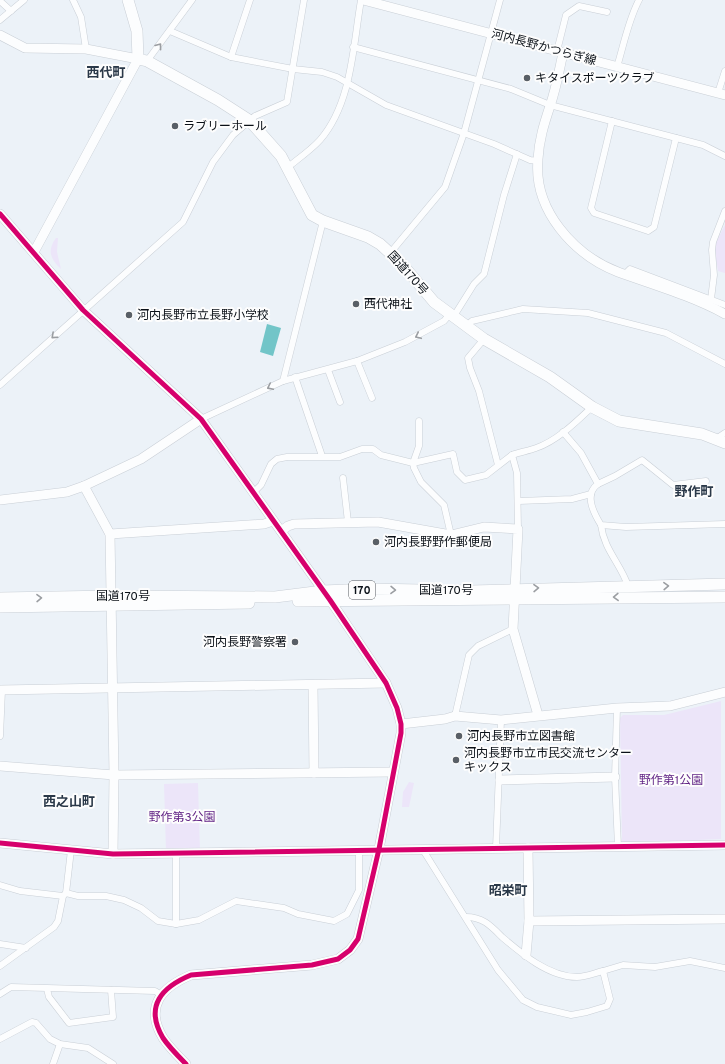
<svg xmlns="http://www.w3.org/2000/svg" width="725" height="1064" viewBox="0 0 725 1064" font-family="Overpass,'Noto Sans JP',sans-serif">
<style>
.green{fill:#ece5f9}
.water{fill:#72c5c8}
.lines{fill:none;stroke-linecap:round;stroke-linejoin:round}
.street-casing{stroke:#c9cfd6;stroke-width:7}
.secondary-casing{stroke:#c9cfd6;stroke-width:10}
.highway-casing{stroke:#c9cfd6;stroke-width:12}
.street{stroke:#fcfdfe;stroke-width:6}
.secondary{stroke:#fcfdfe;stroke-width:9}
.highway{stroke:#fcfdfe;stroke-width:11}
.cycleway-casing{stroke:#fdfdfd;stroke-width:8}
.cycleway{stroke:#d6006c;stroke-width:5}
.oneway{stroke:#9b9ea2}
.poi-dot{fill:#595f66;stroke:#fdfdfd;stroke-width:1.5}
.labels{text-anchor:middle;stroke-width:4;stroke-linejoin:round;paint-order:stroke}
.shield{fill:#fdfdfd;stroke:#53575c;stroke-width:1}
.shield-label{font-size:11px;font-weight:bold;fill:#0a1017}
.street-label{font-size:12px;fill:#0a1017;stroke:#fdfdfd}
.poi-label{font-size:12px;fill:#0a1017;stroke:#fdfdfd;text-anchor:start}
.park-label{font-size:12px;fill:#622586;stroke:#fdfdfd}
.neighbourhood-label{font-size:13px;font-weight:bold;fill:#2a3848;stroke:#fdfdfd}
</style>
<rect width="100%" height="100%" fill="#ecf2f8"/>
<g class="green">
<path d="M725 225V273L718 271 714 246Z"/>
<path d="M56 238H58L57 252 61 269C50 259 47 250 56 238Z"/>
<path d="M721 701V839L622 843 620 718 623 715H664Z"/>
<path d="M409 782 414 783 409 807H402L403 792Z"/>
<path d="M198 783 200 851H166L164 784Z"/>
</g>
<path class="water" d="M267 324 281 328 273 356 260 352Z"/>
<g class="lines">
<defs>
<g id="street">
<path d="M73 0 81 17 86 49"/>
<path d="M0 1 11 11"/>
<path d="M0 20 24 0"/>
<path d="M170 31 231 57 293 69 322 72 337 77 386 105 494 144 530 160 537 161"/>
<path d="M353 47 511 89 550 105 703 145 725 156"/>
<path d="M557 51 566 15 579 6 607 12"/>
<path d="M231 57 250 0"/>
<path d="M147 61 192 0"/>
<path d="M617 67C624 44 628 21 639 0"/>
<path d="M718 93 725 71"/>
<path d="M612 121 591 208 594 213 648 231 654 227 676 138"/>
<path d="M288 167C298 159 311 150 320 140 352 103 353 46 361 0"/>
<path d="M391 252 445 187 464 133 500 0"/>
<path d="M625 274 630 269 725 305"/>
<path d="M711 299 714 275 712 250 713 242 725 211"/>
<path d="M454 316 474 284 484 274 504 195 517 154"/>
<path d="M466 326 472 321 523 309 588 313 666 333 725 364"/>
<path d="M484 339 468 358 470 368 479 391 498 465"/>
<path d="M357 361 372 398"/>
<path d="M328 370 340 402"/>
<path d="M295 377 322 456"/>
<path d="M283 381 323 221"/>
<path d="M0 385 183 222 213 162 233 135 255 116 287 102 304 0"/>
<path d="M201 419 283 381 357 361 405 342 444 321 450 314"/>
<path d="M419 421V446L413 463 414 468 421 482 444 505 451 535"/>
<path d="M563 432 581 453 598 484C584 494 593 512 601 525L626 527 725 524"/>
<path d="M716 439 725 433"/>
<path d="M343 478 348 522"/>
<path d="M598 484 615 476 642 460 673 485 706 481"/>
<path d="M254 492 261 485 271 464 277 459 287 457H340L362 449H373L381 455 413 463 453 454 457 472 465 480 486 475 512 455"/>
<path d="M519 501 572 499 591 494"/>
<path d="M601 525C604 550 621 564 628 586"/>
<path d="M518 529 517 473 512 455C520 452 528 451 536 448 557 441 576 422 592 407"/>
<path d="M617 708 615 777 618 847"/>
<path d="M455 716 469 655 478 646 513 629"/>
<path d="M0 736 2 690"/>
<path d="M496 848 501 720"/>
<path d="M423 850 498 970 523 1000 537 1007 571 1015 587 1012 607 1006 610 999 603 971 623 965 655 967 690 961 725 968"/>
<path d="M176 853V924"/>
<path d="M0 885 20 891 63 896"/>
<path d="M66 893 78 896H106L124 900 141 908 158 921 176 924 199 920 236 901 284 908 298 914 334 921 347 914 359 890V850"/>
<path d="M466 917C483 917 491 926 502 937 522 954 549 977 577 977 585 977 595 973 603 971"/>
<path d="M0 944 26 948"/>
<path d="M0 966 54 927 58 921 63 896 66 893 71 850"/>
<path d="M47 989 49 997 69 1023 113 1017 111 990"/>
<path d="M0 994 11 987 155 991 160 994"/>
<path d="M0 1039 32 1022 36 1023 50 1039 60 1044 88 1048 113 1064"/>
<path d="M53 1064 60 1044"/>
</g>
<g id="secondary">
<path d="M363 0 725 95"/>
<path d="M0 35 25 48 86 49 138 59 34 252"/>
<path d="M563 53C559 71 556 89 550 106 544 124 539 140 538 159 533 210 574 255 618 272 654 285 692 296 725 314"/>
<path d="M0 214 83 310 201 419 330 600 386 683 397 708 401 724V733L379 849 358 939 350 950 338 959 312 965 191 975C162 987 144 1006 163 1038 169 1047 178 1056 186 1064"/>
<path d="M84 486 110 534 114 775 113 854"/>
<path d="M0 500 67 492 84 486 141 459 201 419"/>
<path d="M281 531 288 526 294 524 378 522 451 535 484 527 518 529 513 629 538 715"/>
<path d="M110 534 264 524 273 521"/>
<path d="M313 685 314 773"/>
<path d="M0 690 386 683"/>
<path d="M401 724 445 719 455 716 501 720 617 708 670 706 725 692"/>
<path d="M0 766 114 775 393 772"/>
<path d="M500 780 615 777"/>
<path d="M0 843 113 854 725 845"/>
<path d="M529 921 725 919"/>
<path d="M526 955 529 921 528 848"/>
</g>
<g id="highway">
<path d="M128 0 137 31 138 59 147 61 218 100 249 120 281 156 312 215 323 221 368 237 380 244 402 264 434 302 484 339 550 377 592 407 619 421 702 434 725 443"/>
<path d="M0 598 112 596 275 597 323 591 370 589 471 591 725 584"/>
<path d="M298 601 725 597"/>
<path d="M0 607 249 603"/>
</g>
</defs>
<use href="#street" class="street-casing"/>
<use href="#secondary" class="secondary-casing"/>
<use href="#highway" class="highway-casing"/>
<use href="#street" class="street"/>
<use href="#secondary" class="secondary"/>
<use href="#highway" class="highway"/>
<defs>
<g id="cycleway">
<path d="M0 214 83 310 201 419 330 600 386 683 397 708 401 724V733L379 849 358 939 350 950 338 959 312 965 191 975C162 987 144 1006 163 1038 169 1047 178 1056 186 1064"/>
<path d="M0 843 113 854 725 845"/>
</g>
</defs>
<use href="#cycleway" class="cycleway-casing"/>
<use href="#cycleway" class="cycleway"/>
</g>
<defs><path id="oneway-chevron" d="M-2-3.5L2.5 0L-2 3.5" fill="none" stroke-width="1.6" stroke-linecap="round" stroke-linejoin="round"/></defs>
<g class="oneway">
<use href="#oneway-chevron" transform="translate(159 46) rotate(-53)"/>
<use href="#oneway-chevron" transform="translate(54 336) rotate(138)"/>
<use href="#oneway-chevron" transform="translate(418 336) rotate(155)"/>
<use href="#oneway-chevron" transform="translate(270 387) rotate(154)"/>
<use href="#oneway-chevron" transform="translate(666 586) rotate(-2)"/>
<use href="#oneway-chevron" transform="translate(536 588) rotate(-1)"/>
<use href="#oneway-chevron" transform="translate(393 590) rotate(1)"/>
<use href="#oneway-chevron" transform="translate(616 597) rotate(178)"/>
<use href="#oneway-chevron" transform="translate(39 598) rotate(-1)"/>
</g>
<g class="poi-dot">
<circle cx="527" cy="78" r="4"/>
<circle cx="175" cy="126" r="4"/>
<circle cx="356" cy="304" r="4"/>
<circle cx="129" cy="315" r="4"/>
<circle cx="376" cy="542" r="4"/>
<circle cx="295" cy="642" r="4"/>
<circle cx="459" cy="736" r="4"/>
<circle cx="456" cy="760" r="4"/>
</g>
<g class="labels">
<rect class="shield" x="349" y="581" width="26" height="18" rx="3"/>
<g class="shield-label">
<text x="362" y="594">170</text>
</g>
<g class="street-label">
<text transform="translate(544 47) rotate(15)" y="4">河内長野かつらぎ線</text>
<text transform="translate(408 273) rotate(48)" y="4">国道170号</text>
<text x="446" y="594">国道170号</text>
<text x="123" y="600">国道170号</text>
</g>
<g class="poi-label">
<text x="535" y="82">キタイスポーツクラブ</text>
<text x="183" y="130">ラブリーホール</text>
<text x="364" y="308">西代神社</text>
<text x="137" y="319">河内長野市立長野小学校</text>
<text x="384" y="546">河内長野野作郵便局</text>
<text x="287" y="646" text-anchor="end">河内長野警察署</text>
<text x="467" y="740">河内長野市立図書館</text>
<text x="464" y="757">河内長野市立市民交流センター<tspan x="464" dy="14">キックス</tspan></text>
</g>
<g class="park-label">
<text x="671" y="784">野作第1公園</text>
<text x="182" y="821">野作第3公園</text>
</g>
<g class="neighbourhood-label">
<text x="106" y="77">西代町</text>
<text x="694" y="496">野作町</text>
<text x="69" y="806">西之山町</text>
<text x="508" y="895">昭栄町</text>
</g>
</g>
</svg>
